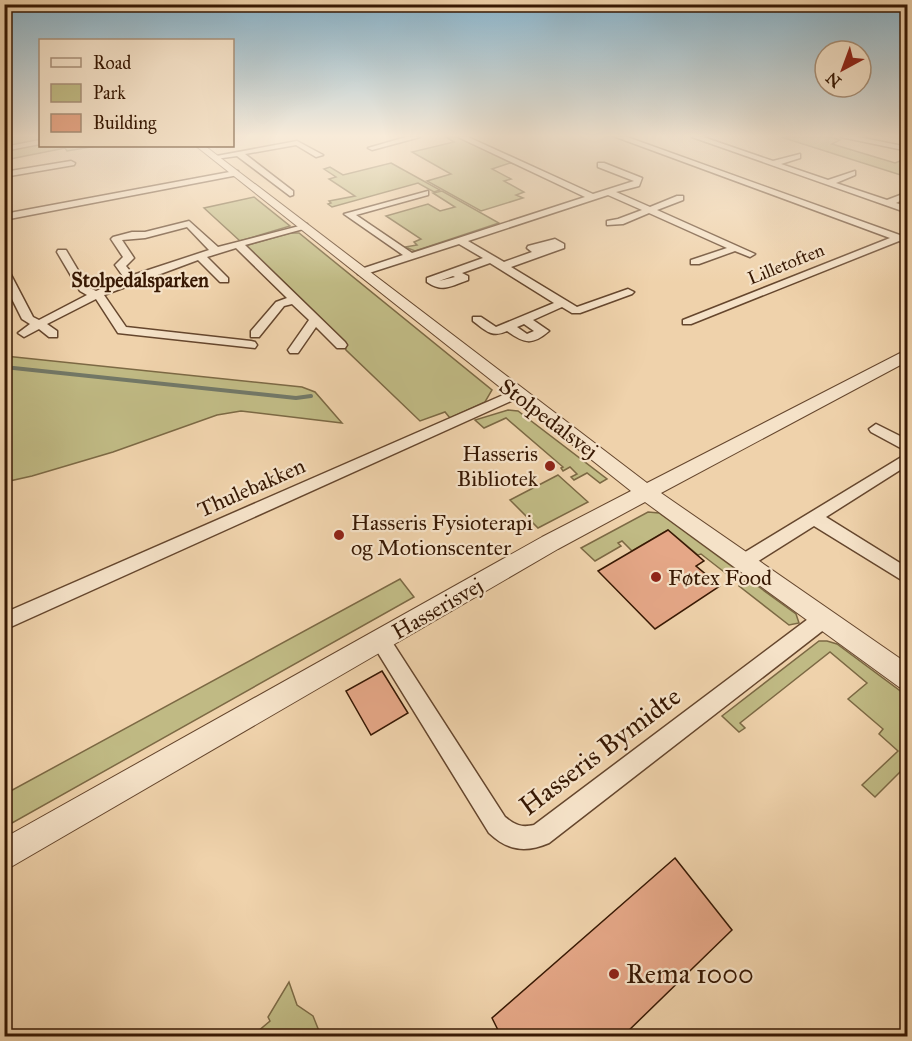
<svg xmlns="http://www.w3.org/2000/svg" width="912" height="1041" viewBox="0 0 912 1041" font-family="'IM FELL Great Primer',serif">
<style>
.green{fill:#c0ba84;stroke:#7c6944;stroke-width:1.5}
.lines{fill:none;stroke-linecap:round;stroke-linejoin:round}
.stream{stroke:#727867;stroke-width:4}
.building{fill:#e5a787;stroke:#371803;stroke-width:1.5}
.minor-casing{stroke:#65462d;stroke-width:3}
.tertiary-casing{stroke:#65462d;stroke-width:2}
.minor{fill:#f5e2c8;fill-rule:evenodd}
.tertiary{fill:#f5e2c8;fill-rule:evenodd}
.poi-dot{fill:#8f2418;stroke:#f5e2c8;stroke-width:2}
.labels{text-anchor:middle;stroke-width:4.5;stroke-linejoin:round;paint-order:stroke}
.far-street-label{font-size:18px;fill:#371803;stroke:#f5e2c8}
.far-neighbourhood-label{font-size:20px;font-weight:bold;fill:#371803;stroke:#f5e2c8}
.street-label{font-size:22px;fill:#371803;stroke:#f5e2c8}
.poi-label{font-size:22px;fill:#371803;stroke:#f5e2c8;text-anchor:start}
.near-street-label{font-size:27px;fill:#371803;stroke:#f5e2c8}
.near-poi-label{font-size:27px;fill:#371803;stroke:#f5e2c8;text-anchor:start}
</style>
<rect width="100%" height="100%" fill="#efd2ab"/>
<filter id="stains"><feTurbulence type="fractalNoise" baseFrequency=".00333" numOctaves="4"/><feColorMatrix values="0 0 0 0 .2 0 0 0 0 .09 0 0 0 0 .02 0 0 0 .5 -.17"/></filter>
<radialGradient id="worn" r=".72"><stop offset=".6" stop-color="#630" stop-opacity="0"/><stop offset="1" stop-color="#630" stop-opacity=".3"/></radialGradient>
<g class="green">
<path d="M5 137H40V146H97L67 151 65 148 5 160Z"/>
<path d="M446 137H457L515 164 510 163 492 169 511 179 504 181 524 192 516 195 523 198 481 211 427 181 451 174 412 152 454 142Z"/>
<path d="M781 137H831L840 140 832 144 895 163 900 161 907 164V177Z"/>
<path d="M391 163 440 190 434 192 418 183 332 207 328 204 331 203 329 201 355 196 329 179 336 177 324 169 330 167 343 175Z"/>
<path d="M442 191 499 223 415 251 405 247 417 245 414 242 421 239 386 216 428 204 440 211 455 207 433 193Z"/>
<path d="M254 197 290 226 240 241 204 208Z"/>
<path d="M290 233H299L492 390 485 402 450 418 445 412 420 421 346 350 344 342 245 246Z"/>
<path d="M5 356 302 387 315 392 342 423 241 411 217 415 113 452 32 476 5 482Z"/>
<path d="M508 410 518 411 607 479 600 483 587 473 574 480 571 477 577 474 570 467 563 471 561 468 563 467 506 418 484 428 475 420Z"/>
<path d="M558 475 588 502 538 528 510 500Z"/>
<path d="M648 512 659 513 738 571 728 575 701 554 698 555 668 530 632 551 622 541 618 543 621 546 595 561 581 548Z"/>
<path d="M400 579 414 597 5 827V794Z"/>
<path d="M748 579 796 614 799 623 789 625 739 586Z"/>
<path d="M819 641H827L837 644 907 696V765L875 797 862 785 898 751 879 734 883 729 848 699 867 683 830 652 740 723 745 728 739 732 722 716Z"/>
<path d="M289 982 297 1005 313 1016 321 1036H258L257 1032 270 1021 268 1017Z"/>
</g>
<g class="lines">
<path class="stream" d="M4 367 296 398 311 396"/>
</g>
<g class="building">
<path d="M668 530 704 561 696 566 720 586 655 629 598 571Z"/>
<path d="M382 671 408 713 371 735 346 691Z"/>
<path d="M675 858 732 930 623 1036H501L492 1018Z"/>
</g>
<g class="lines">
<defs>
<g id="minor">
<path d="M406 137H420L372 150 368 148Z"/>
<path d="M458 137H468L593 194 634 181 598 167V163H604L642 178 639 186 616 192 650 207 677 196H683V200L657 210 755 254 750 257 735 251 699 264H691V260L727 248 649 213 623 224 607 225V221L618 219 642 210 608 195 468 241 504 262 532 252 527 248 528 246 555 239 564 244V248L511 267 577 307 628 289 634 292 632 294 580 313H572L562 307 533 320 549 331C532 346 524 343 507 331 492 338 486 331 473 321V317H481L496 327 554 303 490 263 462 273 468 276V280C451 286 443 293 427 282V278L483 258 459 244 366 274H358V270L403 255 344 214 428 191V195L356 215 412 253 585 197ZM453 276 455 277 439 281ZM524 324 534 331 527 334 517 327Z"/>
<path d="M616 137H627L908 238V244L899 241 691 324H683V320L890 238Z"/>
<path d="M692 137H703L773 161 800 154V158L781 164 828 180 855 171V175L836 183 887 200 908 192V197L896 203 908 207V213Z"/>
<path d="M841 137H858L908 147V151Z"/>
<path d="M40 140V144L4 151V147Z"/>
<path d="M297 141 323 155 316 157 296 145 245 154 293 191V195L290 196 237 156 215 159 211 157Z"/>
<path d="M71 161 75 163 74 165 4 177V172Z"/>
<path d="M235 171H238V175L4 220V214Z"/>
<path d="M189 221 218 247 307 224V228L245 245 345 342 347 345 345 348H337L316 327 298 353H290L288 350 309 320 292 304 284 306 259 337H251V331L276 302 287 298 236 248 207 257 228 278V282H220L198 260 104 295 126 327 251 341 255 342 257 345 255 348 118 333 96 299 47 324 57 331V337H49L39 329 24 337 18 333 30 324 22 319 4 283V268L9 271 33 317 39 320 87 295 80 291 57 252 58 250H66L88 287 96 291 125 279 115 265 123 257 111 239 113 237 132 232H145ZM187 227 209 250 133 275 126 266 134 258 122 240 145 238Z"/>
<path d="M517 389 522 390 524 393 522 396 4 630V613Z"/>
<path d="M876 424 908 440V452L871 432 869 429Z"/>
<path d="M908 453V465L826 517 908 568V584L814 526 749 567 743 569 737 567 734 562 737 557Z"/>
<path d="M823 611 830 613 832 619 830 625 549 843C526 853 508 851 489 833L370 640 373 634 380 631 387 634 505 817C515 825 521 828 534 825L816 613Z"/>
</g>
<path id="tertiary" d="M196 146H205L647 483 908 349V361L661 493 908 664V691L899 687 645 502 558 549 4 871V838L542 537 631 491Z"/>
</defs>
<use href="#minor" class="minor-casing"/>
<use href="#tertiary" class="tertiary-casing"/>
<use href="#minor" class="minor"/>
<use href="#tertiary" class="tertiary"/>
</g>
<linearGradient id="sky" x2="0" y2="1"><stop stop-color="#89b6cf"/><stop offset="0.48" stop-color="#f8ebd9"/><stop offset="1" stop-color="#f8ebd9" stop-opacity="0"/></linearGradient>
<rect width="912" height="283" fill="url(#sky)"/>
<g class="poi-dot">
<circle cx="550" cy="466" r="6"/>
<circle cx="339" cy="535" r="6"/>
<circle cx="656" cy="577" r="6"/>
<circle cx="614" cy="974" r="6"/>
</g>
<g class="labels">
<g class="far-street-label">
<text transform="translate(786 264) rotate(-22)" y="6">Lilletoften</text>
</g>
<g class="far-neighbourhood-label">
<text x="140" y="287">Stolpedalsparken</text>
</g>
<g class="street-label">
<text transform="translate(549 418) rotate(37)" y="8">Stolpedalsvej</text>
<text transform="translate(251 487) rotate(-24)" y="8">Thulebakken</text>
<text transform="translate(437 608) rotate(-30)" y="8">Hasserisvej</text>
</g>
<g class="poi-label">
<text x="538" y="461" text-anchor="end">Hasseris<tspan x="538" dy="25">Bibliotek</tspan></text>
<text x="351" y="530">Hasseris Fysioterapi<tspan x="351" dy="25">og Motionscenter</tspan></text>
<text x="668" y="585">Føtex Food</text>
</g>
<g class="near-street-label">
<text transform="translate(600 751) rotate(-37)" y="9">Hasseris Bymidte</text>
</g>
<g class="near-poi-label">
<text x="626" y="983">Rema 1000</text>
</g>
</g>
<rect width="912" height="1041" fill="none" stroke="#efd2ab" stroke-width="24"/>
<rect x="6" y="6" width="900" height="1029" fill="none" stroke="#371803" stroke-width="3"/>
<rect x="12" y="12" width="888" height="1017" fill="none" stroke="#371803" stroke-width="1.5"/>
<rect x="39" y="39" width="195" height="108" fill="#f5e2c8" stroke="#a99179" stroke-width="1.5"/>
<rect x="51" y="58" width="30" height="9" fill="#f5e2c8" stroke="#a99179" stroke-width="1.5"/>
<text x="93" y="69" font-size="18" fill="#371803">Road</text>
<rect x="51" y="84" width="30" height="18" fill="#c0ba84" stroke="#a99179" stroke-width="1.5"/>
<text x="93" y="99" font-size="18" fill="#371803">Park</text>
<rect x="51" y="114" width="30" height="18" fill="#e5a787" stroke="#a99179" stroke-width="1.5"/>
<text x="93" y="129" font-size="18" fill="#371803">Building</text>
<g transform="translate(843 69) rotate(221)"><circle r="28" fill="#f5e2c8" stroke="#a99179" stroke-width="1.5"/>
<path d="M0-4.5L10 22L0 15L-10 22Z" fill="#8f2418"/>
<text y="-9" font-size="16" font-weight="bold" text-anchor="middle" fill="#371803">N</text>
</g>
<rect width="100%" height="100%" filter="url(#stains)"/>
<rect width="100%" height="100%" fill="url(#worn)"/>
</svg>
